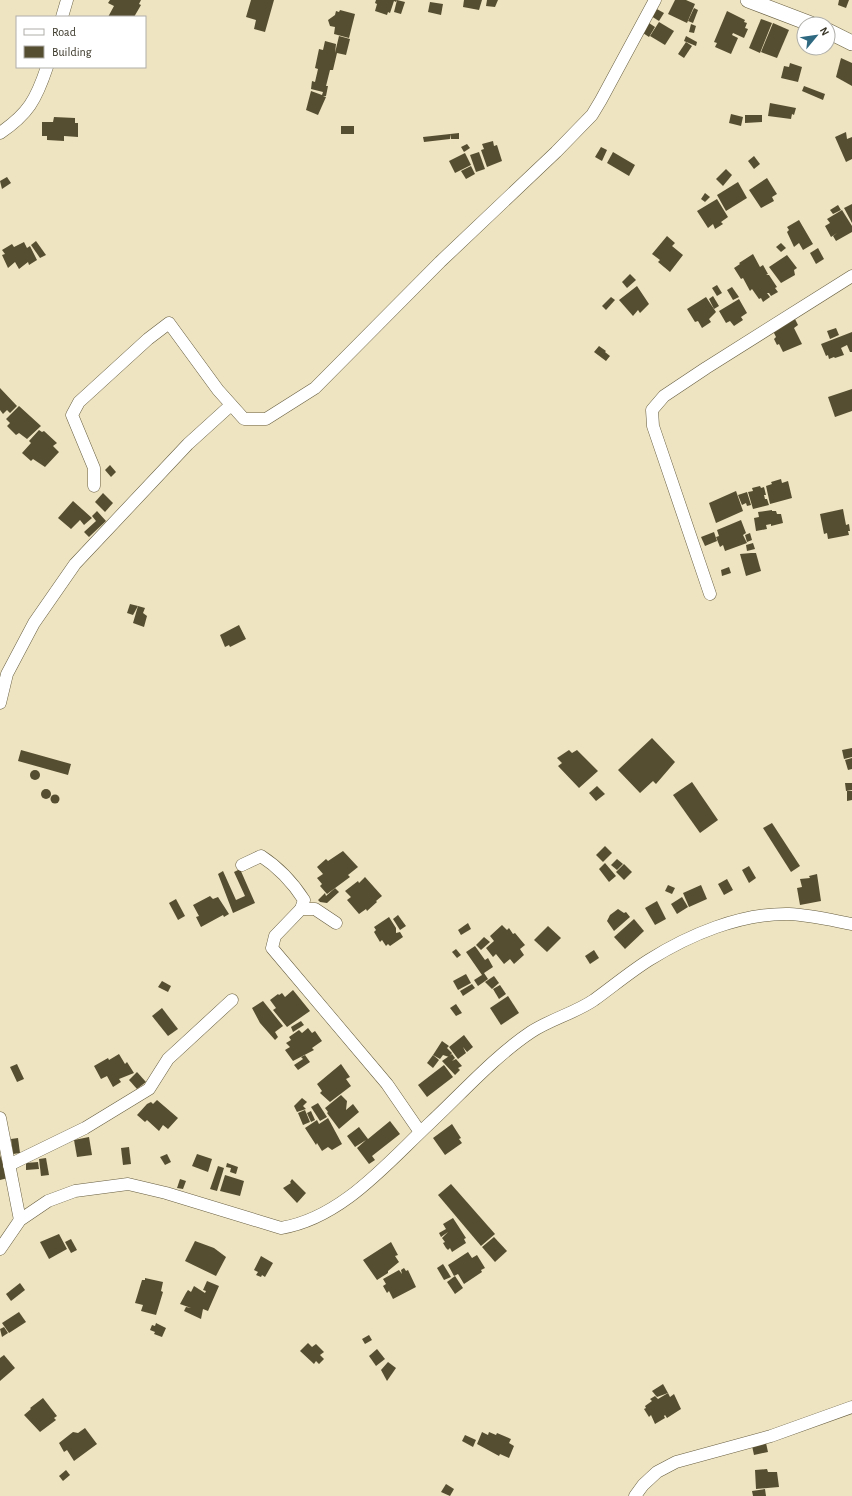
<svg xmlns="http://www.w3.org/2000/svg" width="852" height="1496" viewBox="0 0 852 1496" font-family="'Alegreya Sans',sans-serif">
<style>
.building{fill:#564e30}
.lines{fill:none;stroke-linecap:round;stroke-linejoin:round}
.minor-casing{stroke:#665d3f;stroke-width:13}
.tertiary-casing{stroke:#665d3f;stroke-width:16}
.minor{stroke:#fff;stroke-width:12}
.tertiary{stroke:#fff;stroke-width:15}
</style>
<rect width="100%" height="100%" fill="#eee4c2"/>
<g class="building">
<path d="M110 0H141L139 4 141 5 134 17H108L114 6 108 3Z"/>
<path d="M251 0H274L265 32 254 29 256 20 246 17Z"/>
<path d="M376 0H397L396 2 394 1 390 13 388 12 387 15 375 11 377 4 375 3Z"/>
<path d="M397 0 405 2 401 14 394 12Z"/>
<path d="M464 0H482L479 10 463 7Z"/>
<path d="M487 0H498L495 7 486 6Z"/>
<path d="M675 0H686L695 4 687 23 668 14Z"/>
<path d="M839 0H849L846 8 838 5Z"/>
<path d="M430 2 443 4 441 15 428 12Z"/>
<path d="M655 8 664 13 659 21 651 16Z"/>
<path d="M694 8 698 10 693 23 688 21Z"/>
<path d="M340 10 355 14 349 38 334 34 335 27 330 26 328 20 335 15 336 11 339 12Z"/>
<path d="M727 11 745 20 744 22 747 23 745 28 748 29 744 38 733 33 732 35 738 38 731 54 715 47 717 43 714 42Z"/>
<path d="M761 19 772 23 760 53 749 48Z"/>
<path d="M659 22 674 31 665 45 650 36Z"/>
<path d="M649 23 655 27 649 37 643 33Z"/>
<path d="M773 23 789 30 777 58 761 52Z"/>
<path d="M691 24 696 26 694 33 689 32Z"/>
<path d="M339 36 350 39 346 55 337 53 333 70H330L326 86H328L326 96H323L326 97 318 115 306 110 311 91 322 95 323 92 311 89 312 81 315 82 318 69 315 68 319 49 323 50 325 41 336 44 335 53Z"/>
<path d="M686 36 697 42 696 46 684 41Z"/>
<path d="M686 42 692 46 684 58 678 54Z"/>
<path d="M841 58 852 63V86L836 77Z"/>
<path d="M790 63 802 67 798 82 781 78 784 66 789 67Z"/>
<path d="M804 86 825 94 823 100 802 91Z"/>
<path d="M770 103 796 108 794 115 792 114 791 119 768 116Z"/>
<path d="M731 114 743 117 741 126 729 123Z"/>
<path d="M745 115H762V122L745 123Z"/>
<path d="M54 117 75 118V123H78V137L64 136V141L47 140V136H42V122H53Z"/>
<rect x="341" y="126" width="13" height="8"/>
<path d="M846 132 847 139 852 137V159L846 162 835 137Z"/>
<path d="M459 133V139H451L450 134Z"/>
<path d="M450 134V139L424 142 423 137Z"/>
<path d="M493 141 494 146 497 145 502 161 487 167 481 150 484 149 482 144Z"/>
<path d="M467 144 470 148 464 152 461 147Z"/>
<path d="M601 147 607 150 602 161 595 157Z"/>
<path d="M479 152 485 169 476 172 470 155Z"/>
<path d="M613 152 635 165 629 176 607 163Z"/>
<path d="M465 153 471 165 455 173 449 161Z"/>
<path d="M754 156 760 164 754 169 748 161Z"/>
<path d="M471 166 475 174 466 179 461 171Z"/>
<path d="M726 169 732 175 723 186 716 179Z"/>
<path d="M7 177 11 183 2 189 0 181Z"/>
<path d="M767 178 777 194 772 197 774 201 761 208 749 190Z"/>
<path d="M738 182 747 198 726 211 717 195Z"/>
<path d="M705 193 710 197 705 202 701 199Z"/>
<path d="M717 199 728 217 721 222 723 224 715 229 713 224 708 228 697 211Z"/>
<path d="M852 204V223L844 208Z"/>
<path d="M838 205 841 210 833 214 830 210Z"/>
<path d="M842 210 852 226V232L836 241 833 236 837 233 831 237 825 226 830 223 827 219Z"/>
<path d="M799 220 813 244 803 250 799 243 794 247 787 232 789 230 787 227Z"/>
<path d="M667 236 675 243 672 246 683 255 670 272 658 262 660 260 652 254Z"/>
<path d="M36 241 46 255 40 258 31 245Z"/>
<path d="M24 242 27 248 30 246 37 260 29 265 28 262 19 269 15 262 8 268 2 255 5 254 2 250 12 244 14 247Z"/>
<path d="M781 243 786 248 781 252 776 247Z"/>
<path d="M818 248 824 259 816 264 810 253Z"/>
<path d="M753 254 760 267 763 265 768 274 766 275H769L777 287 775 288 778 292 771 296 769 293H767L770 297 763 302 761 298 759 299 752 289 750 291 743 278 741 279 734 268 740 264 739 263Z"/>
<path d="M787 255 797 268 794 270 795 275 781 283 769 267Z"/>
<path d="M630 274 636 280 627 288 622 282Z"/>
<path d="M717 285 722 293 717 296 712 288Z"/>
<path d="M637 286 649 304 640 313 638 310 633 316 619 300Z"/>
<path d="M732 287 739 297 733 300 727 290Z"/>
<path d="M713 296 719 306 714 309 709 299Z"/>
<path d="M611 297 615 300 606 310 602 306Z"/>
<path d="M706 297 716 312 709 319 711 322 702 328 698 321 695 322 687 309Z"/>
<path d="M739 299 747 313 741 317 743 320 734 326 730 321 726 323 719 311Z"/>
<path d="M794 317 798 325 794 328 802 344 783 352 779 344 777 345 774 339 776 337 772 329Z"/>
<path d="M836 328 839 335 830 339 827 331Z"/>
<path d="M852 332V352H850L847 345 841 348 844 355 835 358 834 357 829 359 828 355 826 356 821 344Z"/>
<path d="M599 346 606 351 605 352 610 356 606 361 594 352Z"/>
<path d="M0 388 17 406 10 413 7 410 3 414 0 410Z"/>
<path d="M852 389V411L835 417 828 397Z"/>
<path d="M19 406 41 426 27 439 19 433 16 435 7 426 10 423 6 419Z"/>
<path d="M39 430 42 432 44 431 57 443 53 446 59 452 45 467 33 459 31 461 22 453 31 443 29 441Z"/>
<path d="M110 465 116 472 111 477 105 470Z"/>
<path d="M781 479 782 483 788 481 792 498 770 504 766 486 772 484 771 482Z"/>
<path d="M760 486 761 488 764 487 766 495H764L765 499H767L769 505 753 509 748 492 753 491 752 488Z"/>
<path d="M736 491 743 511 716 523 709 503Z"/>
<path d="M747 492 751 505 747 506 746 503 742 505 738 495Z"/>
<path d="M103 493 113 503 105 512 95 502Z"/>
<path d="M73 501 92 518 84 525 80 520 71 529 58 518Z"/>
<path d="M843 509 846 525 849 524 850 531H848L849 535 828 539 827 533 824 534 820 514Z"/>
<path d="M772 510V511H776L777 514H781L783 523 771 526V524L766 525 767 529 756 531 754 518 759 517 758 512Z"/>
<path d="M97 511 106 521 89 537 84 532 96 521 92 516Z"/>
<path d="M741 520 746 533 743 535 747 543 725 551 723 545 720 547 716 537 719 536 717 530Z"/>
<path d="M714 532 717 541 705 546 701 537Z"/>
<path d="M750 533 752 540 747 542 745 535Z"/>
<path d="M753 543 755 549 747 551 746 545Z"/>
<path d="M751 553H756L761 571 746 576 740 554Z"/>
<path d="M729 567 731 573 722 576 721 570Z"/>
<path d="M130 604 138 606 133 615 127 613Z"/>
<path d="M138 606 145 608 143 613 147 616 144 627 133 623Z"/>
<path d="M239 625 246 639 230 647 229 645 225 647 220 635Z"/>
<path d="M652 738 675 762 656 784 653 781 640 793 618 770Z"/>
<path d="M852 748V757L844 759 842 750Z"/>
<path d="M21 750 71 764 68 775 18 761Z"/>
<path d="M569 750 572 753 577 750 598 771 579 788 558 766 562 763 557 758Z"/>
<path d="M852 758V769L848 770 845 760Z"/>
<circle cx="35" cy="775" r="5"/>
<path d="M692 782 718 820 700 833 673 795Z"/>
<path d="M845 783H852V790L846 791Z"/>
<path d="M597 786 605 794 596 801 589 793Z"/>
<circle cx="46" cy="794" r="5"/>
<path d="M847 791H852V800L847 801Z"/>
<circle cx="55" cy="799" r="4.5"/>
<path d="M772 823 800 866 791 872 763 828Z"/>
<path d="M605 846 612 853 603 862 596 855Z"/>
<path d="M343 851 358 867 348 875 350 877 327 894 320 886 322 884 317 878 323 874 317 867 326 859 328 861Z"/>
<path d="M617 859 623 864 617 870 611 865Z"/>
<path d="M605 863 616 876 609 882 599 869Z"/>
<path d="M624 864 632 872 624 880 616 872Z"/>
<path d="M749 866 756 878 749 883 742 870Z"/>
<path d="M240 869 255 903 233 913 218 874 223 871 236 900 245 896 234 872Z"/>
<path d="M817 874 821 901 800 905 797 888 802 887 800 879 810 878 809 876Z"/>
<path d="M365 877 382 896 376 901 377 902 367 911 366 909 359 914 347 900 351 897 345 891 358 881 359 883Z"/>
<path d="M727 879 733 890 724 895 718 884Z"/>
<path d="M668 885 675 888 672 894 665 891Z"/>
<path d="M701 885 707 899 689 907 683 893Z"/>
<path d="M335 888 339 892 327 903 320 902 318 900 325 893 326 896Z"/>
<path d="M210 896 213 899 218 897 229 914 224 917 223 915 201 927 196 917 199 916 193 905Z"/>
<path d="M682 897 688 907 677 914 671 904Z"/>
<path d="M176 899 185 916 178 920 169 903Z"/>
<path d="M657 901 666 919 655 925 645 908Z"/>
<path d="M618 909 624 913 626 912 630 917 614 931 607 921 610 915Z"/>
<path d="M398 915 406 926 400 930 393 919Z"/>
<path d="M389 917 396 928V933L400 932 403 937 390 946 388 944 386 946 382 940 380 942 374 932 376 930 374 927Z"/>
<path d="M634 919 644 931 625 949 614 937Z"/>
<path d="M468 923 471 929 461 935 458 930Z"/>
<path d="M502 925 507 930 509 928 513 934 515 933 525 945 520 949 524 955 514 964 510 959 504 964 496 954 493 957 486 948 494 941 490 936Z"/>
<path d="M548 926 561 938 547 952 534 940Z"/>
<path d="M484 937 490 942 481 950 476 945Z"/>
<path d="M475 946 485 960 488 958 493 967 484 973 488 979 478 986 474 980 482 975 466 952Z"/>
<path d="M456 949 461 955 457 958 452 952Z"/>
<path d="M594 950 599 958 590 964 585 956Z"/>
<path d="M466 974 471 983 458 990 453 981Z"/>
<path d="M494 976 499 983 492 989 485 982Z"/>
<path d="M162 981 171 986 168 992 158 987Z"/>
<path d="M472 984 475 988 463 996 460 991Z"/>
<path d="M500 985 506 994 499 999 493 989Z"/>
<path d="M293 990 310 1011 287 1027 273 1010 276 1008 270 1000 278 994 279 995 282 993 285 997Z"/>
<path d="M508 996 519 1013 501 1025 490 1008Z"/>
<path d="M263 1001 283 1026 275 1032 278 1037 275 1040 260 1023 252 1008Z"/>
<path d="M456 1004 462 1013 456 1016 450 1008Z"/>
<path d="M162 1008 178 1029 168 1036 152 1016Z"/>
<path d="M301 1021 304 1025 293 1032 291 1027Z"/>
<path d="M308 1028 312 1033 315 1031 322 1041 312 1048 314 1050 293 1061 285 1050 290 1047 286 1043 291 1040 289 1037 299 1030 302 1033Z"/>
<path d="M464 1035 473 1047 467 1052 463 1047 466 1053 458 1059 449 1047Z"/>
<path d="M442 1041 449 1046 447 1048 452 1053 449 1057 443 1055 440 1059 433 1055Z"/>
<path d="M119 1054 125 1064 127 1062 134 1073 119 1079 121 1082 113 1087 107 1076 101 1079 94 1066 108 1058 109 1060Z"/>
<path d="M452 1054 455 1058 452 1061 456 1059 462 1066 458 1068 460 1070 455 1075 442 1061Z"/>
<path d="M305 1055 310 1062 298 1070 294 1065 303 1059 301 1057Z"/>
<path d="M433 1055 439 1060 433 1068 427 1063Z"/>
<path d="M17 1064 24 1079 17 1082 10 1067Z"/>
<path d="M341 1064 350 1077 346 1079 351 1086 330 1102 320 1093 322 1091 317 1084Z"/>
<path d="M444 1065 453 1077 427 1097 418 1085Z"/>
<path d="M137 1072 146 1082 137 1089 129 1080Z"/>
<path d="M341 1095 347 1101 346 1110 353 1104 359 1112 339 1129 327 1113 328 1112 325 1108Z"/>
<path d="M302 1098 307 1102 303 1106 306 1109 297 1112 294 1106Z"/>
<path d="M157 1100 178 1118 168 1129 163 1125 159 1131 147 1120 145 1122 137 1115 147 1104 151 1102 153 1104Z"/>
<path d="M318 1103 327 1117 320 1121 311 1107Z"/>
<path d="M305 1110 310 1122 303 1125 298 1113Z"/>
<path d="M311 1111 315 1120 311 1122 307 1113Z"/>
<path d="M328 1118 342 1144 332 1150 328 1147 322 1151 317 1143 316 1145 305 1128 317 1120 319 1124Z"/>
<path d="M390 1121 400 1134 372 1156 375 1160 369 1164 357 1148 366 1140 355 1147 347 1136 359 1127 368 1139Z"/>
<path d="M452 1124 461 1138 459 1139 462 1143 445 1155 433 1138Z"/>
<path d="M89 1137 92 1155 77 1157 74 1140Z"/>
<path d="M18 1138 20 1153 13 1154 11 1139Z"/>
<path d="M129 1147 131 1164 123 1165 121 1148Z"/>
<path d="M167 1154 171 1162 165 1165 160 1157Z"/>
<path d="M197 1154 212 1159 208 1172 192 1166Z"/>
<path d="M0 1155 8 1178 0 1180Z"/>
<path d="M46 1158 49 1175 41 1176 39 1159Z"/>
<path d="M38 1162 39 1169 26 1170V1163Z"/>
<path d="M227 1163 238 1167 236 1174 230 1172 231 1168 226 1167Z"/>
<path d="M218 1166 224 1168 217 1191 210 1189Z"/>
<path d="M225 1175 244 1181 240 1196 220 1191Z"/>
<path d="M180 1179 186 1181 183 1189 177 1188Z"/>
<path d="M292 1179 306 1193 297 1203 283 1188 291 1183 290 1182Z"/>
<path d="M451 1184 495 1234 481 1246 438 1195Z"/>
<path d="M453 1218 466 1238 464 1239 466 1243 452 1252 450 1248 448 1250 446 1248 443 1243 445 1242 442 1238 448 1232 441 1237 439 1233 446 1229 443 1224Z"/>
<path d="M59 1234 67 1249 49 1259 40 1242Z"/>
<path d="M494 1237 507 1251 495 1262 482 1247Z"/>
<path d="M71 1239 77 1250 71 1253 65 1242Z"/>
<path d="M195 1241 214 1248 226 1257 216 1276 185 1261Z"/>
<path d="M391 1242 398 1255 395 1256 399 1262 388 1271V1273L377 1280 363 1260Z"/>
<path d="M468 1252 472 1258 477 1255 485 1268 481 1270 482 1272 464 1284 458 1274 454 1276 448 1265Z"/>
<path d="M261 1256 273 1263 265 1277 262 1275 261 1277 256 1275 258 1272 254 1270Z"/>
<path d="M443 1264 451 1277 444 1280 437 1268Z"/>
<path d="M404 1268 406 1271 408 1270 416 1287 393 1299 389 1291 387 1293 383 1286 386 1284 383 1279 399 1270 402 1274 401 1270Z"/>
<path d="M455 1276 463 1288 455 1294 447 1282Z"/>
<path d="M145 1278 163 1282 161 1291 163 1292 156 1315 141 1311 143 1305 135 1303 142 1280H145Z"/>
<path d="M207 1281 219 1286 208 1311 203 1309 201 1319 184 1311 186 1307 191 1308 180 1304 186 1293 188 1290 191 1292 194 1286 205 1293 206 1291 203 1290Z"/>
<path d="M20 1283 25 1290 11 1301 6 1294Z"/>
<path d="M19 1312 26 1322 9 1333 2 1323Z"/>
<path d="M156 1323 166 1328 162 1337 154 1334 155 1332 150 1330 152 1325 155 1326Z"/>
<path d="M4 1327 8 1333 2 1337 0 1329Z"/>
<path d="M369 1335 372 1340 365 1344 362 1339Z"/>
<path d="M308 1343 312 1347 316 1344 324 1352 320 1355 324 1359 319 1364 316 1361 314 1364 300 1351Z"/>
<path d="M377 1349 385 1359 376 1366 369 1356Z"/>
<path d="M4 1355 15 1368 0 1381V1358Z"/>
<path d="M388 1362 396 1368 387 1381 381 1370Z"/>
<path d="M663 1384 668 1393 657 1397 652 1391Z"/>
<path d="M668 1393 670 1397 674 1394 681 1409 667 1418 665 1415 664 1416 665 1418 655 1424 651 1415 649 1417 644 1409 646 1408 645 1406 652 1401 650 1399 655 1396 658 1399Z"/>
<path d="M43 1398 57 1416 54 1418 56 1420 40 1432 24 1415 31 1409 30 1408Z"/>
<path d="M85 1428 97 1444 74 1461 67 1450 64 1452 59 1443 73 1432 78 1433Z"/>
<path d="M482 1432 488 1435 489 1432 496 1435 497 1433 511 1439 509 1443 514 1446 509 1458 500 1454 499 1456 477 1444Z"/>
<path d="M465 1435 476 1440 473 1447 462 1441Z"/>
<path d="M766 1443 768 1452 754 1455 752 1446Z"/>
<path d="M767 1469 768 1472H777L779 1487 756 1489 755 1470Z"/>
<path d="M66 1470 70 1475 63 1481 59 1476Z"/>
<path d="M446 1484 454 1489 450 1496 441 1492Z"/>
<path d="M765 1489 766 1496H753L752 1491Z"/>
</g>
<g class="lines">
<defs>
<g id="minor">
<path d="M62 17 67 0"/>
<path d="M0 133C28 114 36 100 47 67"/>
<path d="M94 486V468L72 415 79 402 148 339 169 323 218 390 244 419H266L315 388 440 262 556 152 592 115 601 100 655 0"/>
<path d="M710 594 653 426 652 410 664 396 706 368 852 276"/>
<path d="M0 703 7 674 34 623 75 564 188 444 231 405"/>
<path d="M242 865 261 856C278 867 293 883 304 900L301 909"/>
<path d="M336 923 315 909H301L275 936 272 948 387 1084 420 1132"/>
<path d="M0 1118 20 1220"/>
<path d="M9 1165 85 1128 149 1089 168 1059 232 1000"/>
<path d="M0 1249 20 1220 48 1201 75 1191 128 1184 166 1193 281 1228C342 1218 387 1163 430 1123 462 1093 495 1056 531 1032 551 1019 575 1013 594 1000 612 987 630 972 649 960 689 935 740 913 789 914 810 915 831 920 852 924"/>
<path d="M635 1496 643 1485 657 1472 676 1462 771 1436 852 1407"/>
</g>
<g id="tertiary">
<path d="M748 0 811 24"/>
<path d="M828 31 852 43"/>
</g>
</defs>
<use href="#minor" class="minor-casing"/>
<use href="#tertiary" class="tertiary-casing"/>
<use href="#minor" class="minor"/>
<use href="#tertiary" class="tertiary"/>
</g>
<rect x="16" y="16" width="130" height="52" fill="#ffffff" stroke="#afaea9"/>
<rect x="24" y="29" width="20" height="6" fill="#ffffff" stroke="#afaea9"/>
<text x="52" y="36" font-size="12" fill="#383527">Road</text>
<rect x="24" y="46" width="20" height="12" fill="#564e30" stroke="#afaea9"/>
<text x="52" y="56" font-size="12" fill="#383527">Building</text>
<g transform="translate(816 36) rotate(61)"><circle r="19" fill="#ffffff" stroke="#afaea9"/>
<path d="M0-3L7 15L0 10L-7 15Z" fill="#2f6981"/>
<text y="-6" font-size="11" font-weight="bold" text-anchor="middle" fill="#383527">N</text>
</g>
</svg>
